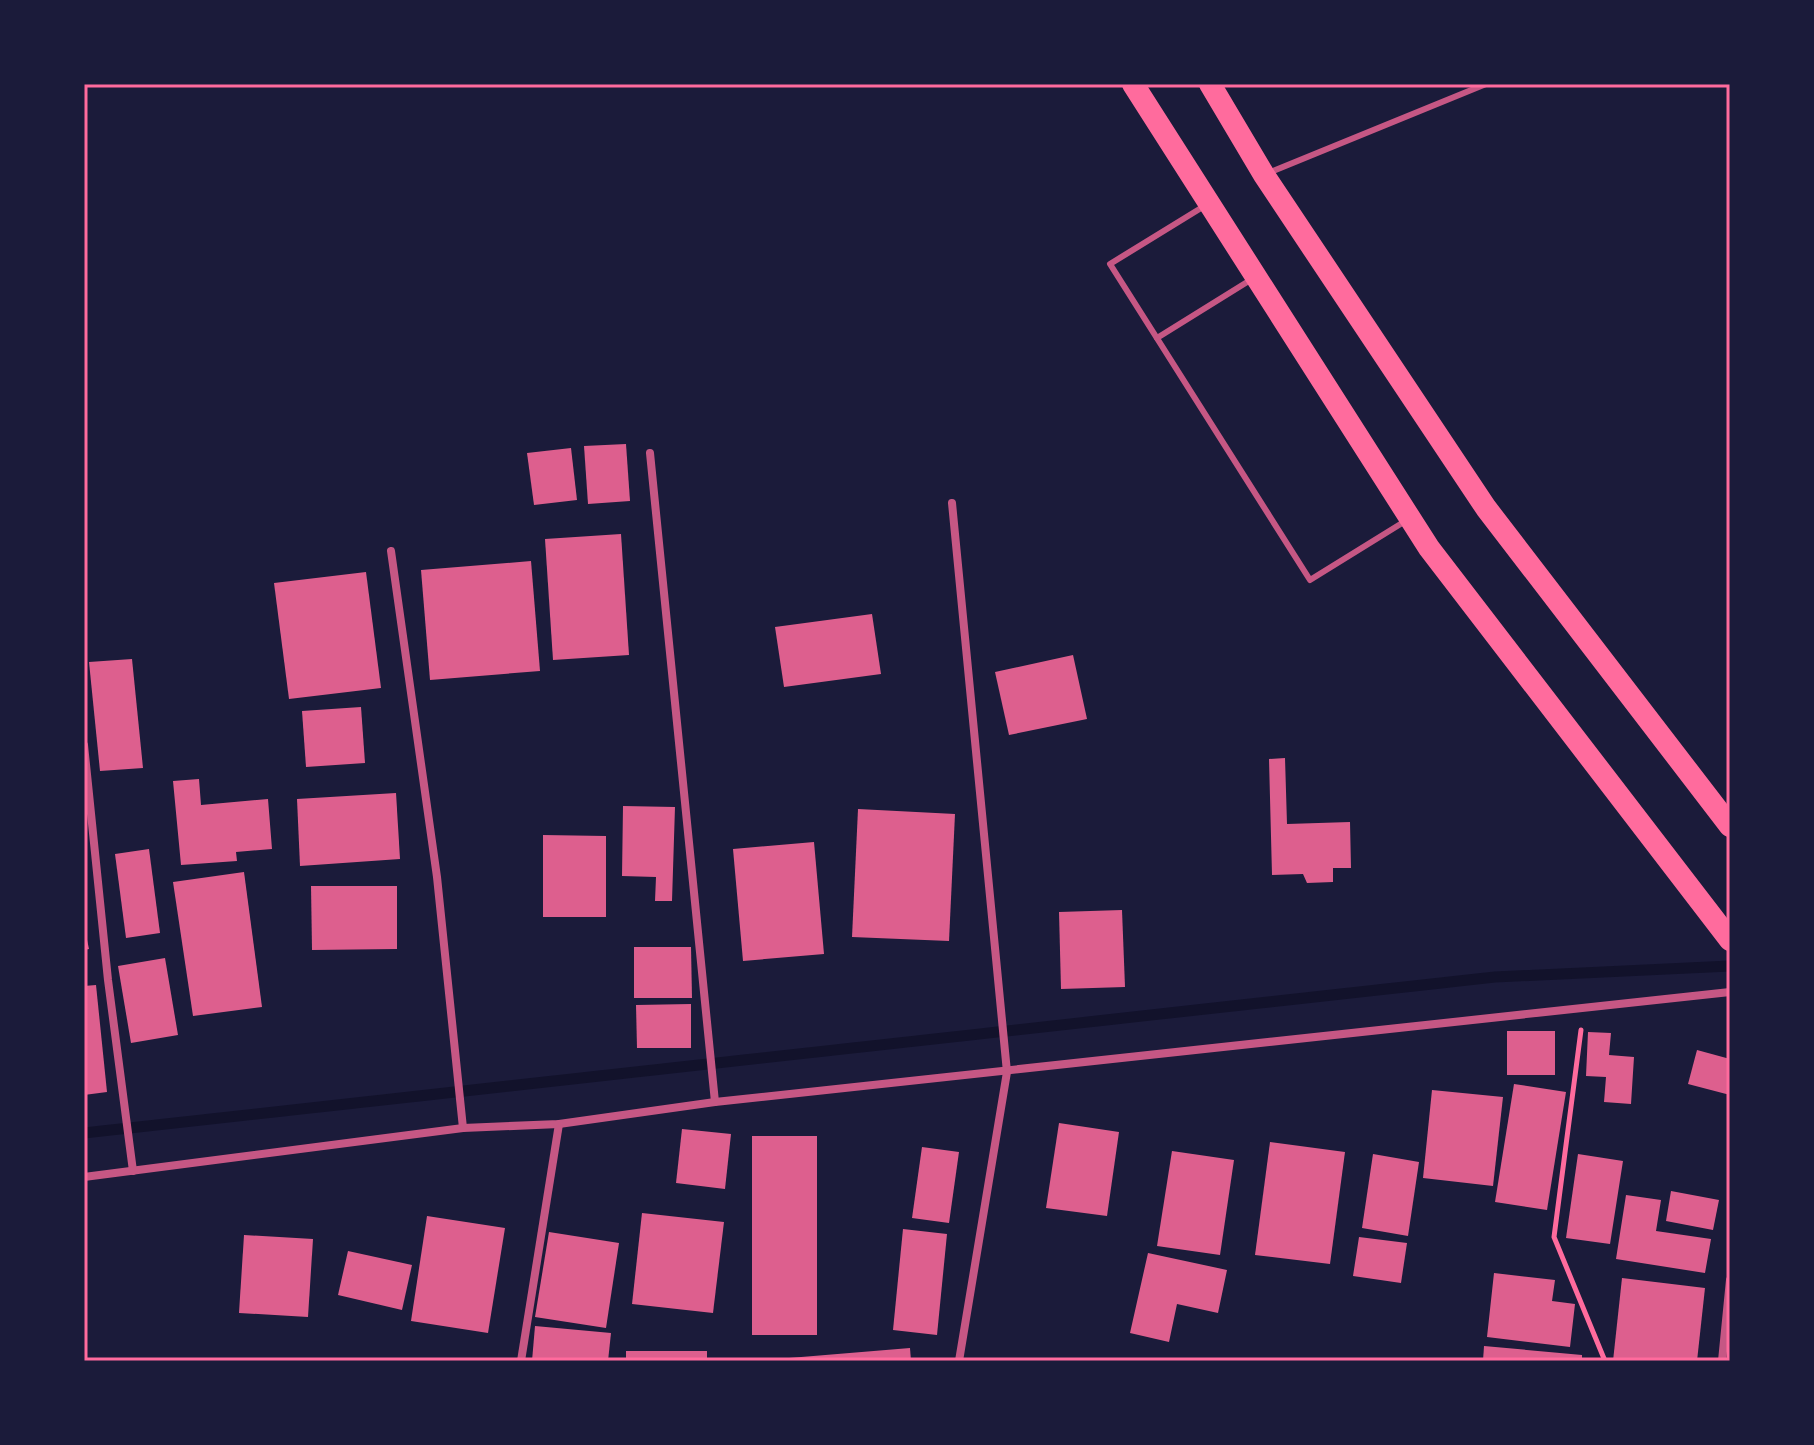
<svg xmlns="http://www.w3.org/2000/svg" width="1814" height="1445" viewBox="0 0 1814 1445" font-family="Mulish,sans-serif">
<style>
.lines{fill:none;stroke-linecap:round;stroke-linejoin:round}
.stream{stroke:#12122b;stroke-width:11}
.building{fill:#dd5f8e}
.path{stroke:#ff6b9d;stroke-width:5}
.service{stroke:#c65784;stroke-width:6}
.minor{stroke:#c65784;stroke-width:8}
.trunk{stroke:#ff6b9d;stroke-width:22}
.neatline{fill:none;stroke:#ff6b9d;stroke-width:3}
</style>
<rect width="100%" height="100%" fill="#1b1b3a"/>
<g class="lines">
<path class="stream" d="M84 1133 1495 977 1730 966"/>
</g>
<g class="building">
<path d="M626 444 630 501 588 504 584 446Z"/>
<path d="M571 448 577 500 534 505 527 453Z"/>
<path d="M621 534 629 655 553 660 545 539Z"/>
<path d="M531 561 540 671 430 680 421 570Z"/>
<path d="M366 572 381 688 289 699 274 583Z"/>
<path d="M872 614 881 674 784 687 775 627Z"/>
<path d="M1073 655 1087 719 1009 735 995 672Z"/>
<path d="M132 659 143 768 100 771 89 662Z"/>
<path d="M361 707 365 763 306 767 302 711Z"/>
<path d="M1285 758 1287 824 1350 822 1351 868H1333V882L1307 883 1303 874 1272 875 1269 759Z"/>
<path d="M199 779 201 805 268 799 272 849 236 852 237 861 181 865 173 781Z"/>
<path d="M396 793 400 859 300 866 297 799Z"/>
<path d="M623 806 675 807 672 901H655L656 877 622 876Z"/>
<path d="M858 809 955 814 949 941 852 937Z"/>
<path d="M543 835 606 836V917H543Z"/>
<path d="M814 842 824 954 743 961 733 849Z"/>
<path d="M149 849 160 933 126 938 115 854Z"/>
<path d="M244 872 262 1007 193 1016 173 882Z"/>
<path d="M311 886H397V949L312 950Z"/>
<path d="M1122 910 1125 987 1061 989 1059 912Z"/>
<path d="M84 926 89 949 84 950Z"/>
<path d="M634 947H691L692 998H634Z"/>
<path d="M165 958 178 1035 131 1043 118 966Z"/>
<path d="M96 985 107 1092 84 1095V986Z"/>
<path d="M691 1004V1048H637L636 1005Z"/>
<rect x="1507" y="1031" width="48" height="44"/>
<path d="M1588 1032 1611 1033 1609 1055 1634 1057 1631 1104 1604 1102 1606 1077 1586 1076Z"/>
<path d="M1697 1050 1730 1059V1095L1688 1084Z"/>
<path d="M1514 1084 1566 1092 1547 1210 1495 1202Z"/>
<path d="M1432 1090 1503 1097 1493 1186 1423 1178Z"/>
<path d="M1059 1123 1119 1132 1107 1216 1046 1208Z"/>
<path d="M682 1129 731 1134 725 1189 676 1183Z"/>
<rect x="752" y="1136" width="65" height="199"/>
<path d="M1270 1142 1345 1152 1330 1264 1255 1255Z"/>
<path d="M922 1147 959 1152 949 1223 912 1218Z"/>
<path d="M1172 1151 1234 1160 1220 1255 1157 1246Z"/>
<path d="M1373 1154 1419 1162 1408 1236 1362 1228Z"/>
<path d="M1578 1154 1623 1161 1610 1244 1566 1238Z"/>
<path d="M1671 1191 1719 1200 1713 1230 1666 1221Z"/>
<path d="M1626 1195 1661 1200 1656 1231 1711 1239 1705 1273 1616 1259Z"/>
<path d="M642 1213 724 1222 713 1313 632 1304Z"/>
<path d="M427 1216 505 1228 488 1333 411 1321Z"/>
<path d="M903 1229 947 1234 937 1335 893 1330Z"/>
<path d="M549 1232 619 1243 606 1328 535 1317Z"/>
<path d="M244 1235 313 1239 308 1317 239 1313Z"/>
<path d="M1359 1237 1407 1243 1401 1283 1353 1276Z"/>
<path d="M348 1251 412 1265 402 1310 338 1295Z"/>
<path d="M1148 1253 1227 1270 1218 1313 1177 1304 1169 1342 1130 1333Z"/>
<path d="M1494 1273 1555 1280 1552 1301 1575 1304 1570 1347 1487 1337Z"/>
<path d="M1622 1278 1705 1288 1697 1361H1613Z"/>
<path d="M535 1326 611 1333 608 1361H532Z"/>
<path d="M1484 1346 1582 1355V1361H1483Z"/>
<path d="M910 1348 911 1361H777V1359Z"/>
<rect x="626" y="1351" width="81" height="10"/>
</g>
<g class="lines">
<path class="path" d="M1581 1030 1554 1237 1605 1361"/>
<g class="service">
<path d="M1268 173 1486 84"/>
<path d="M1206 205 1110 264 1310 580 1407 520"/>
<path d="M1157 338 1252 279"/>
</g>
<g class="minor">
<path d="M650 453 715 1102"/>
<path d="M952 503 1007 1072 959 1361"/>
<path d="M391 551 437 877 463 1128"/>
<path d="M84 745 108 980 133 1171"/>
<path d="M84 1177 463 1128 559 1124 715 1102 1730 992"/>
<path d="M521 1361 559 1124"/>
<path d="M1722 1361 1730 1280"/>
</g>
<g class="trunk">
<path d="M1133 84 1429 548 1730 940"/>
<path d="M1210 84 1264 175 1486 508 1730 826"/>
</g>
</g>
<rect width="1814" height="1445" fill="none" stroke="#1b1b3a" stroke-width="172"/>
<rect x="86" y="86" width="1642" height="1273" class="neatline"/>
</svg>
